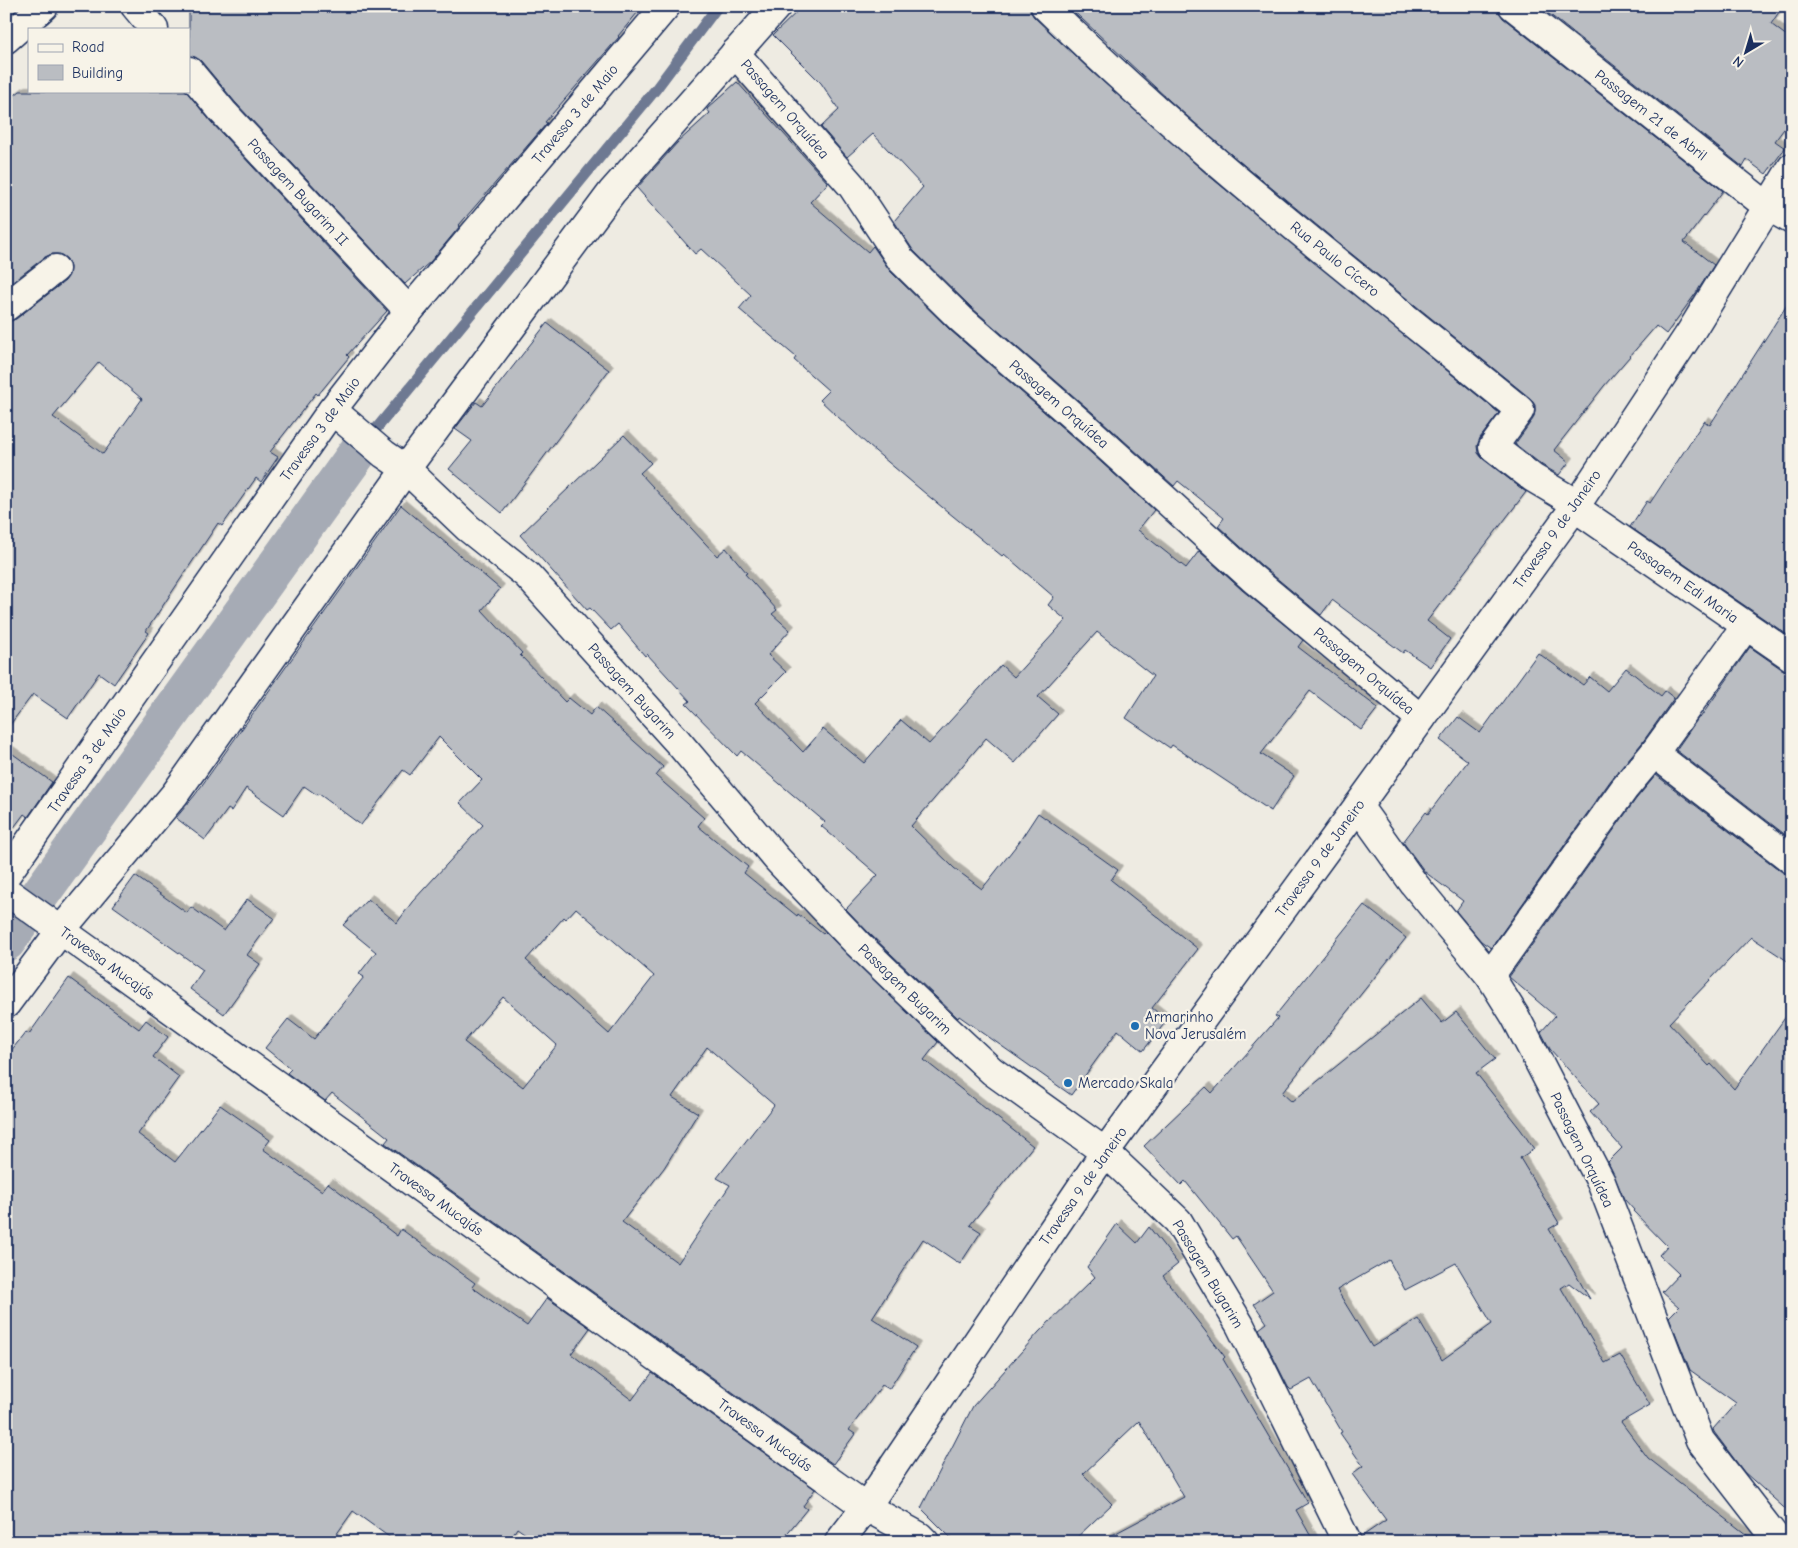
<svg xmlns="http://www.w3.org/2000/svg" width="1798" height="1548" viewBox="0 0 1798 1548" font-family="'Comic Neue',sans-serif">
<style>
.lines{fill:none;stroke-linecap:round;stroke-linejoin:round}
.stream{stroke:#6e7992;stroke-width:11}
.canal{stroke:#a6abb5;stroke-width:39}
.building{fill:#babdc2;stroke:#1b2f5e;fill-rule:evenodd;filter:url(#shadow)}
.minor-casing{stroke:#1b2f5e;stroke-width:31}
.minor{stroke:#f7f3e8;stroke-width:28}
.poi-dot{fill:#1f6fb2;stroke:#f7f3e8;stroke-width:2}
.labels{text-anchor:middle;stroke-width:4.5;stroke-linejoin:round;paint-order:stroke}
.street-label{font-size:15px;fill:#1b2f5e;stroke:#f7f3e8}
.poi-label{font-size:15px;fill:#1b2f5e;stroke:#f7f3e8;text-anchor:start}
</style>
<defs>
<filter id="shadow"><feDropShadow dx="4.5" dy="-4.5" stdDeviation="0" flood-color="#0004"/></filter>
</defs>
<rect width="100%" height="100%" fill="#eeebe2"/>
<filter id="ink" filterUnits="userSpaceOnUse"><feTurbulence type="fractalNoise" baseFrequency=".02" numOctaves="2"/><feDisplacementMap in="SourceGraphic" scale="10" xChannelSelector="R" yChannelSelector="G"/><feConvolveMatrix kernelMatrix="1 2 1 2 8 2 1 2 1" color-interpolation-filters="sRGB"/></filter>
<g filter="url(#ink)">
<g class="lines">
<path class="stream" d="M367 440 656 89 718 6"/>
<path class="canal" d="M6 942 363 445"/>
</g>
<g class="building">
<path d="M189 6H643L618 36 619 37 545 122 547 123 459 225 460 226 431 261 405 284 235 102 201 61 195 57 189 56Z"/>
<path d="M803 6H1030V11L1034 17 1091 71 1208 175 1499 413 1480 438 1477 446 1478 453 1483 459 1526 492 1427 621 1450 639 1430 667 1405 650 1403 653 1332 600 1321 615 1262 566 1218 526 1224 518 1178 481 1174 486 1101 420 972 308 913 250 894 221 923 187 873 134 847 157 821 127 839 110 821 83 773 35Z"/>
<path d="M1068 6H1498L1499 12 1503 18 1723 191 1684 242 1714 265 1696 293 1666 334 1656 326 1604 386 1554 450 1569 462 1559 475 1542 465 1515 444 1533 419 1535 412V405L1530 398 1348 251 1228 152 1170 101Z"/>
<path d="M1539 6H1783L1771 24 1792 40V118L1775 141 1785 148 1766 174 1747 160 1743 167Z"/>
<path d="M737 82 828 183 810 202 868 252 873 246 890 271 950 330 1081 444 1154 510 1138 530 1186 568 1199 551 1242 590 1303 640 1298 647 1378 708 1361 730 1310 691 1261 754 1294 776 1271 811 1172 745 1170 748 1126 718 1153 676 1097 632 1038 697 1058 714 1015 763 986 738 911 826 954 868 982 889 1019 842 1038 813 1118 870 1111 880 1198 949 1152 1008 1167 1020 1143 1051 1118 1030 1071 1095 959 1016 958 1018 869 933 846 909 878 875 821 826 825 822 741 751 737 756 686 704 690 701 647 654 645 656 618 624 611 630 590 608 587 610 520 535 624 435 651 463 640 473 717 556 726 548 747 573 745 574 777 610 772 614 790 630 768 655 786 672 755 703 803 752 823 729 864 763 901 720 929 744 1001 665 1014 677 1066 620 1048 605 1054 597 1004 554 1002 556 926 494 869 446 820 400 829 391 794 360 796 357 739 309 751 295 701 249 695 254 637 188 677 143 710 113 707 109Z"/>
<path d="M20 91H186L212 123 387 311 347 355 349 357 318 395 316 393 270 452 278 457 261 482 256 478 222 526 218 523 146 631 149 633 114 684 99 673 68 718 33 694 6 730V322L16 319 65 281 69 275 70 267 67 259 60 254H52L45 257 6 287V102ZM99 362 142 399 103 454 53 417Z"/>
<path d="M1792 297V638L1630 527 1647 501 1650 503 1704 421 1710 425Z"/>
<path d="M547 323 609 370 502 513 449 469 472 441 455 429 476 402 482 406Z"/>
<path d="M401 505 500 589 482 610 522 653 520 655 565 702 569 698 590 715 596 707 663 767 656 776 704 818 698 826 748 867 744 873 797 916 798 914 823 934 825 932 938 1042 924 1060 1033 1146 970 1225 981 1232 960 1264 923 1239 872 1318 916 1347 889 1389 882 1385 849 1430 855 1434 833 1464 385 1143 389 1138 332 1093 325 1101 287 1073 291 1069 265 1048 288 1019 314 1039 364 977 359 974 376 952 343 925 368 899 397 923 412 902 483 825 460 803 482 780 439 737 410 775 403 770 361 825 319 794 317 795 304 786 284 815 246 788 231 811 228 809 205 840 176 818 195 795ZM576 908 654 976 609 1034 526 960 564 917 566 919ZM503 997 557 1045 523 1087 464 1042ZM707 1047 774 1105 717 1178 730 1185 678 1263 622 1222 664 1168 698 1113 672 1097Z"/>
<path d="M1750 647 1783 670 1792 672V840L1676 750 1699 717 1700 718Z"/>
<path d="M1538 653 1583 685 1590 677 1607 691 1626 668 1661 696 1665 691 1674 698 1642 743 1611 780 1491 948 1481 941 1456 911 1463 901 1425 872 1403 842 1426 812 1428 814 1468 761 1440 740 1458 717 1480 733Z"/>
<path d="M6 749 52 782 28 817 24 814 6 838Z"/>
<path d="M1656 775 1782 872 1792 875V964L1751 937 1669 1023 1709 1066 1711 1064 1734 1089 1792 1008V1515L1744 1472 1714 1432 1713 1429 1736 1403 1690 1370 1669 1317 1679 1307 1662 1292 1679 1274 1659 1255 1667 1246 1633 1211 1634 1210 1624 1199 1608 1162 1622 1148 1590 1112 1599 1104 1550 1049 1541 1032 1555 1016 1509 977 1636 799Z"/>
<path d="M135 876 187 913 191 907 224 931 247 899 274 918 247 955 260 964 224 1014 190 989 203 970 113 906Z"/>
<path d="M1364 905 1406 938 1282 1093 1292 1102 1421 998 1442 1023 1456 1012 1495 1059 1476 1073 1521 1130 1534 1149 1520 1158 1559 1223 1549 1229 1590 1299 1569 1283 1561 1288 1605 1363 1620 1355 1650 1405 1621 1422 1648 1458 1756 1542H1362L1361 1537 1386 1520 1352 1474 1363 1466 1340 1433 1342 1432 1311 1379 1291 1390 1288 1387 1259 1329 1267 1323 1254 1304 1273 1291 1236 1236 1232 1239 1185 1181 1181 1185 1144 1146 1206 1087 1212 1093 1278 1018 1275 1016ZM1389 1260 1405 1290 1456 1263 1492 1324 1442 1360 1418 1319 1372 1347 1337 1290Z"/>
<path d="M69 978 139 1029 146 1020 168 1037 153 1057 179 1077 138 1134 175 1162 220 1105 270 1140 263 1149 322 1191 328 1183 397 1236 401 1229 475 1283 472 1287 527 1326 547 1298 590 1328 571 1354 632 1400 652 1373 815 1489 803 1506 807 1509 780 1542H537L517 1528 508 1542H396L353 1511 331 1542H6V1057L26 1032 29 1034Z"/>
<path d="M1117 1224 1137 1243 1149 1227 1178 1264 1163 1276 1225 1357 1223 1359 1308 1503 1296 1510 1314 1542H1099L1184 1497 1139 1421 1083 1474 1112 1504 1072 1542H955L921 1508 973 1406 1039 1332 1095 1277 1087 1267Z"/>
</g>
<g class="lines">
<defs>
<g id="minor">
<path d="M135 6 154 29"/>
<path d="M1045 6C1194 152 1359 279 1520 410L1493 447 1533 478 1577 504"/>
<path d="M1513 6 1767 206 1792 220"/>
<path d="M6 39 44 6"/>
<path d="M735 53 852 186 901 260 961 319 1091 432 1252 578 1421 719"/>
<path d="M189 71 223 112 409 311"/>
<path d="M6 307 55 269"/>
<path d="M332 410 384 454 406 469 468 528 527 575 678 742 777 859 858 944 935 1018 992 1071 1105 1152 1178 1221 1240 1325 1347 1542"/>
<path d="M1574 507 1792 657"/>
<path d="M1654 753 1792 860"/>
<path d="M1358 806 1414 884 1490 976 1515 1016 1601 1182 1700 1440 1779 1542"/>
<path d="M6 875 332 410 409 311 666 6"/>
<path d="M6 891 866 1507 919 1536 925 1542"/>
<path d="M1490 976 1624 789 1654 753 1746 626"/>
<path d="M6 1004 61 930 175 794 406 469 612 192 777 6"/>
<path d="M839 1542 866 1507 1105 1152 1358 806 1577 504 1690 333 1792 167"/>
</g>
</defs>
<use href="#minor" class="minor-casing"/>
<use href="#minor" class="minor"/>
</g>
</g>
<g class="poi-dot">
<circle cx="1135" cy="1026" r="5"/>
<circle cx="1068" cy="1083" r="5"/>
</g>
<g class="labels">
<g class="street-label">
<text transform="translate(785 109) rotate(49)" y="5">Passagem Orquídea</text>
<text transform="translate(575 114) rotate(-50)" y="5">Travessa 3 de Maio</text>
<text transform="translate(1651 115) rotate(38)" y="5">Passagem 21 de Abril</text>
<text transform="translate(298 192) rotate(47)" y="5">Passagem Bugarim II</text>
<text transform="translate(1335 259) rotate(39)" y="5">Rua Paulo Cícero</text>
<text transform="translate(1059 404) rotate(41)" y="5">Passagem Orquídea</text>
<text transform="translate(320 429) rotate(-54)" y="5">Travessa 3 de Maio</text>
<text transform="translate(1557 529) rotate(-55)" y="5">Travessa 9 de Janeiro</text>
<text transform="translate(1683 582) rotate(35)" y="5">Passagem Edi Maria</text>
<text transform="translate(1364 671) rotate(40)" y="5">Passagem Orquídea</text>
<text transform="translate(632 691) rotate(48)" y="5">Passagem Bugarim</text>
<text transform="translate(87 760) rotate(-55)" y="5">Travessa 3 de Maio</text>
<text transform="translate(1320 858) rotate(-54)" y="5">Travessa 9 de Janeiro</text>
<text transform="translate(107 963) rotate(36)" y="5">Travessa Mucajás</text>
<text transform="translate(905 989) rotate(44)" y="5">Passagem Bugarim</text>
<text transform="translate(1582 1150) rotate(64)" y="5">Passagem Orquídea</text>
<text transform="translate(1083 1186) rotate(-55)" y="5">Travessa 9 de Janeiro</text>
<text transform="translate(436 1199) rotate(36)" y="5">Travessa Mucajás</text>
<text transform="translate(1208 1274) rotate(59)" y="5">Passagem Bugarim</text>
<text transform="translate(765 1435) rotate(36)" y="5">Travessa Mucajás</text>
</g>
<g class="poi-label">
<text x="1145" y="1022">Armarinho<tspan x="1145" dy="17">Nova Jerusalém</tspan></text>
<text x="1078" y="1088">Mercado Skala</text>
</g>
</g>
<rect width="1798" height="1548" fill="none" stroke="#f7f3e8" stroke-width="25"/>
<rect x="12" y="12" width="1773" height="1523" fill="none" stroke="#1b2f5e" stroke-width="2" filter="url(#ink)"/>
<rect x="28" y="28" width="162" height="65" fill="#f7f3e8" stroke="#9fa5b1"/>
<rect x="38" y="44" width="25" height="8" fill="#f7f3e8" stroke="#9fa5b1"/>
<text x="72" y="52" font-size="15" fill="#1b2f5e">Road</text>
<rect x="38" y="65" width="25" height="15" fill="#babdc2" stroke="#9fa5b1"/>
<text x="72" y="78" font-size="15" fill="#1b2f5e">Building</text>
<g transform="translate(1746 52) rotate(218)" stroke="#f7f3e8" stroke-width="4" paint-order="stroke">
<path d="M0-4L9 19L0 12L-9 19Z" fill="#1b2f5e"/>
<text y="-8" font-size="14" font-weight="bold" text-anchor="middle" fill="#1b2f5e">N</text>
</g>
</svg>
